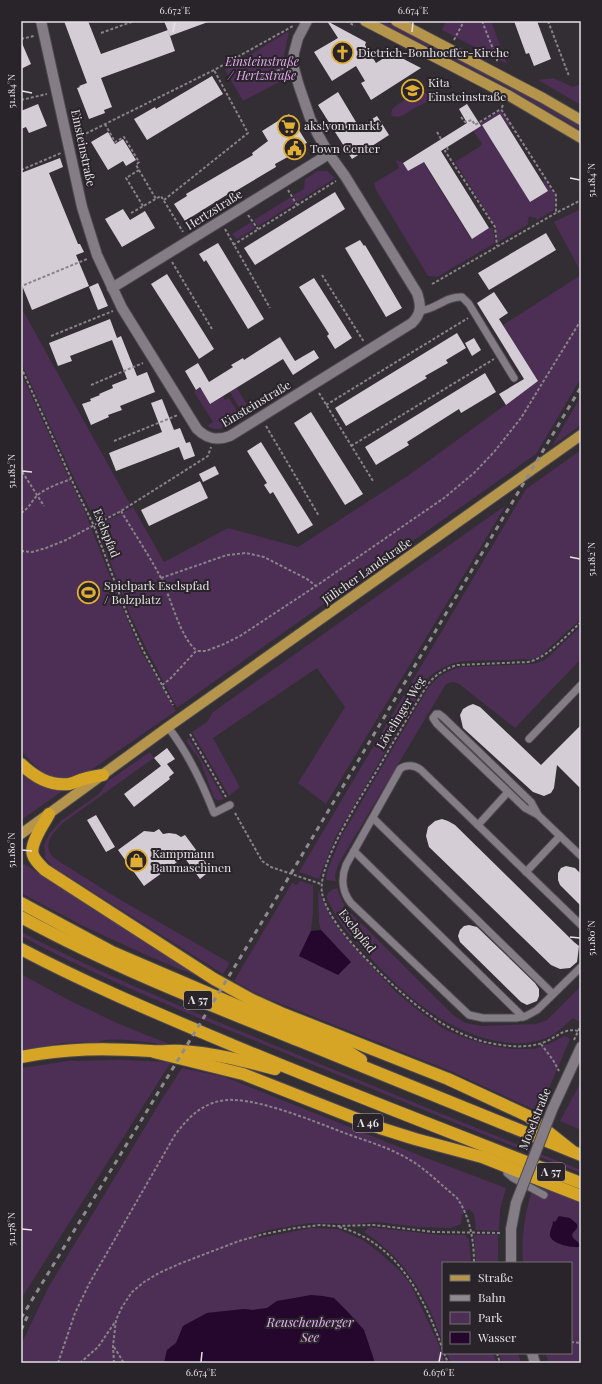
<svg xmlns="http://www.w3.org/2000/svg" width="602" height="1384" viewBox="0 0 602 1384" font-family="'Playfair Display',serif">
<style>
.green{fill:#4d2e54}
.water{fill:#25062c}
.building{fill:#d5cdd6}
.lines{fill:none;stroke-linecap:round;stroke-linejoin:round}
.service-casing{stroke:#4f4a50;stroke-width:9}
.minor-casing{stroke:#4f4a50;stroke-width:12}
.primary-casing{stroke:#4f4a50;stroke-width:12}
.motorway-casing{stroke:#4f4a50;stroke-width:14}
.path{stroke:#888389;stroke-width:2;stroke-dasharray:3 2;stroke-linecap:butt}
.service{stroke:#847d86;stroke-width:7}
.minor{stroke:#847d86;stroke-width:10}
.primary{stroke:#b5954c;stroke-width:10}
.motorway{stroke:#d6a526;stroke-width:12}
.rail{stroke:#8f8a8f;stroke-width:3;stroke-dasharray:5 5;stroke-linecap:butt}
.minor-bridge-casing{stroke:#4f4a50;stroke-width:12;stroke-linecap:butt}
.minor-bridge{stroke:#847d86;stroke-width:10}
.ticks{fill:none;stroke:#e5e1e5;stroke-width:1.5}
.labels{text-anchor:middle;stroke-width:4;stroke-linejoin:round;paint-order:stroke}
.shield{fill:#29232a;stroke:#ada8ad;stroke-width:1}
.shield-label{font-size:11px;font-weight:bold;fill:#e5e1e5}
.poi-label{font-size:12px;fill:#e5e1e5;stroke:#29232a;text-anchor:start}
.park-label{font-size:12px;font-style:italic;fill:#e5aef1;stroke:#29232a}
.street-label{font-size:12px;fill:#e5e1e5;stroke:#29232a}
.water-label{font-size:13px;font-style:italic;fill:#e7b0f3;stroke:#29232a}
.neatline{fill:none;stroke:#e5e1e5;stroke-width:1.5}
.ticks-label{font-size:10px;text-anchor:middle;fill:#e5e1e5}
</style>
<rect width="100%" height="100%" fill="#332d34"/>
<g class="green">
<path d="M378 21H384L506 84 581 127V130L505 86Z"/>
<path d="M446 21H491L507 64 442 30Z"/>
<path d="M289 31 283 62 287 78 243 101 225 70Z"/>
<path d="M553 78 573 87 581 84V105L538 80Z"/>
<path d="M423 92 428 94V102C423 104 417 106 413 109 406 113 402 119 392 116 391 114 391 113 392 110 395 104 417 93 423 92Z"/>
<path d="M501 110 511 125 508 127 500 114 482 125 530 202 548 191 542 182 545 180 555 196 554 210 537 220 535 217 533 218 531 216 528 218 529 220 527 221 529 224 498 242 496 227 455 162 479 147 482 144 468 123 476 126Z"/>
<path d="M397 160 403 163 408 171 423 162 471 239 489 228H493L495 243 437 277 428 276 376 190 374 183 399 168 396 161Z"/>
<path d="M318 171H327L335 178 297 202 293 195 304 189 305 179Z"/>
<path d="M291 197 295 203 258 226 254 220Z"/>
<path d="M581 209V272L554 222Z"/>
<path d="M251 222 255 228 239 238 237 239 232 234Z"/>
<path d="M581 275V378L536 454 177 708 146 648 130 615 97 526 133 507 164 562 228 528 298 547 409 475 538 381 503 325Z"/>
<path d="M21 307 126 497 131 505C120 512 108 520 94 517L76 483 21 362Z"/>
<path d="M21 373 72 485 83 507 126 617 141 651 176 711 85 774C51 782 42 776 21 750Z"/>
<path d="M200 387 210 404 223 396 225 400 229 398 241 418C231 424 220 434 207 426L213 422 194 392Z"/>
<path d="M237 388 251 412 244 416 230 392Z"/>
<path d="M581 396V425L552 446Z"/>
<path d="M581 450V619L539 657 533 659 465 661C450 663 441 668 429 677L335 838 319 879 299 872 526 489Z"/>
<path d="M506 505 326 804 298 783 345 707 317 668 213 738 240 787 229 796 192 732 207 722 213 712Z"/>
<path d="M581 626V659L515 728 459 684 453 682 446 684 339 863 335 875 336 881 326 880 327 871 342 835 428 688C437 677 447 670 461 667L533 664 545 660Z"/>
<path d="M189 738 224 799C220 801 217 801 214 798L200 760 186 741Z"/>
<path d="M150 752 154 758 64 822C56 830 44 840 50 853 51 856 55 858 57 860L114 896 230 963 223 974 52 866 45 858 44 845 49 834 62 820 99 794 108 781Z"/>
<path d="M21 773C36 786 44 789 64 790L21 820Z"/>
<path d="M21 862 211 982 146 955 81 925 21 893Z"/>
<path d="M300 881 313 885V913L311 931 299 956 350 962 321 930 319 923 318 890 330 917 343 935 371 966 396 992 419 1011 444 1029 468 1039 493 1046 512 1049H534L551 1043 562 1037 565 1036 570 1039 539 1112 448 1070 261 996 234 981 292 883 297 885Z"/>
<path d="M337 888 343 903 348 910 453 1015 466 1023 481 1026 536 1024 547 1020 581 986V1018L579 1022 573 1018C565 1025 557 1034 546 1038 532 1044 517 1044 502 1042 444 1033 400 991 363 950 351 936 338 923 331 906 330 904 327 900 327 898 326 892 333 889 337 888Z"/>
<path d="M21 932C108 977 198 1014 289 1051 386 1091 483 1131 581 1170V1173C478 1133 377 1091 275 1049 189 1014 103 980 21 936Z"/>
<path d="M21 974 67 999 117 1023 174 1046C157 1044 112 1035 98 1042L64 1043 21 1050Z"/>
<path d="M118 1060 171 1062 21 1299V1068L68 1061Z"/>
<path d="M182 1068 225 1077 424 1157 506 1188 500 1210 499 1231 476 1230 474 1214 469 1209 462 1215 461 1224 451 1228 417 1227 377 1222 357 1224 310 1223 269 1230 252 1235 260 1238 311 1228 338 1229 363 1240 380 1253 400 1271 411 1285 439 1345 445 1363H375L364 1330 334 1298 277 1301 267 1308 253 1310 244 1309 207 1313 183 1326 176 1343 167 1350 164 1363H21V1345L48 1288 162 1099Z"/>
<path d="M581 1082V1130L560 1121Z"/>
<path d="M535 1183 581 1200V1363H549L545 1353H571V1263H523C521 1236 525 1208 535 1183Z"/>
<path d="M369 1227 440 1235H465L469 1240 471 1263H443V1342C425 1295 407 1260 364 1232Z"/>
<path d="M498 1234V1263H476L474 1235Z"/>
<path d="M447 1353H493L497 1363H451Z"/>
<path d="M499 1353H518L521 1363H502Z"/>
</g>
<g class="water">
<path d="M321 930 351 962 338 975 299 956 311 931Z"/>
<path d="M559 1216 570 1218 577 1224C579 1230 572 1231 572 1236 574 1240 578 1241 580 1245L579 1247C572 1248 552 1244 550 1236 549 1232 553 1226 553 1221L555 1222Z"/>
<path d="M311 1295 323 1296 334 1298 348 1312 364 1330 375 1363H164L167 1350 176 1343 183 1326 207 1313 244 1309 253 1310 267 1308 277 1301Z"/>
</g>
<g class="building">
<path d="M64 21H88L101 54 168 30 175 51 101 78 112 107 104 110 105 113 89 119 77 88 80 87 79 86 87 83Z"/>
<path d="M164 21H208V22L170 36Z"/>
<path d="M327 21 366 42 365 45 376 63 392 53 421 68 371 100 361 83 365 81 356 66 332 81 314 52 338 38Z"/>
<path d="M514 21H537L551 59 534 66 529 53 526 54Z"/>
<path d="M21 41 31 64 21 69Z"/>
<path d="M212 76 223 94 147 140 134 119 155 107 156 109Z"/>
<path d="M338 92 359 127 377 116 389 135 352 159 318 105Z"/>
<path d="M38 104 47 126 29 133 26 127 21 129V111Z"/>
<path d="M467 104 481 126 441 151 489 228 472 239 424 162 408 171 403 163 467 123 459 109Z"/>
<path d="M289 114 307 143 302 145 304 148 275 164 276 167 234 192 233 191 185 221 174 204 187 196 186 194 253 155 252 153 268 141 262 131Z"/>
<path d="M500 114 548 191 530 202 482 125Z"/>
<path d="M108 132 115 144 123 139 136 160 126 166 123 161 108 170 91 142Z"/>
<path d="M60 158 63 167 49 173 78 244H80L84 252 76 255 89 286 32 310 21 283V173Z"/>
<path d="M335 192 345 209 255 265 244 248Z"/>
<path d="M123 209 130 220 145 211 155 228 122 247 105 219Z"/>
<path d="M546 233 556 250 489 290 478 273Z"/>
<path d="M360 240 364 246 365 245 402 308 386 317 345 248Z"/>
<path d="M218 243 264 319 248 329 206 260 204 262 199 254Z"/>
<path d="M167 274 214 349 199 359 151 284Z"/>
<path d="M314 278 352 338 335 349 327 336 329 334 299 287Z"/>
<path d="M98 283 108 306 98 310 89 287Z"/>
<path d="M494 292 508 313 499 319 538 381 506 405 499 394 524 379 477 303Z"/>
<path d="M110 319 117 338 121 336 137 376 147 372 155 392 120 406 122 410 108 415 109 417 91 425 82 404 91 401 90 399 100 395 99 394 113 388 112 385 127 379 112 340 70 356 72 361 58 366 49 343Z"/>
<path d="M457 333 466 348 446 360 448 363 425 376 427 378 346 426 335 408Z"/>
<path d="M280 337 295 361 314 350 319 358 293 375 283 359 210 404 200 387 196 390 185 371 198 363 209 382 233 367 231 365 243 358 244 360Z"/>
<path d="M474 338 481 350 472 356 465 343Z"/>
<path d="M485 373 496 392 461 413 459 409 407 442 409 445 376 465 365 447Z"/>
<path d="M162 399 174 430 180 428 186 443 190 442 195 456 184 460 179 447 116 471 109 453 162 432 151 403Z"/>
<path d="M311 412 363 494 345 505 294 423Z"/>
<path d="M261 442 313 525 298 534 273 492 270 494 264 485 267 483 247 451Z"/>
<path d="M215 466 219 474 203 482 199 474Z"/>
<path d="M200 481 208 498 149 526 141 510Z"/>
<path d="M473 704 480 707 541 765 581 725V789L557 765 554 788 551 793 544 796 533 792 463 728 460 715 463 709 468 706Z"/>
<path d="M167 748 175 759 167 764 174 773 169 777 170 779 134 807 124 794 161 766 154 758Z"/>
<path d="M96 815 115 847 106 852 87 820Z"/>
<path d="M442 819 448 821 455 825 574 942 579 946 577 962 570 968 560 969 551 965 429 847 426 836 428 827 435 821Z"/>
<path d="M159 829 163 834 169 833 176 834 181 837 185 835 211 870 200 879 184 857 144 886 118 850 144 831 154 832Z"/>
<path d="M566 866 575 868 581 874V906L560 885 558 880V873L561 868Z"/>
<path d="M469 925 477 927 535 983 539 989V996L537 1001 527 1005 521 1002 460 942 458 936 460 930 464 926Z"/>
</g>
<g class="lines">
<defs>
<g id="service">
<path d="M419 311C435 310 446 296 462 297L469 304 514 378"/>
<path d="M436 714H439L443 717 531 802 538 815 525 808 437 724 433 718Z"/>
<path d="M168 727C188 753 202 782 214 813L230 805"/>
<path d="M529 739 581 685"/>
<path d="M538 815 581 856"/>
<path d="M373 818 553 994"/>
<path d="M478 825 508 792"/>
<path d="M354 851 523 1017"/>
<path d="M526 872 560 836"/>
<path d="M581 925 421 770C415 765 406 764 400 769L346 865C341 878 342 892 351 903L469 1015 483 1018H516L526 1016 537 1010 581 967"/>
<path d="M507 1173 513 1178 544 1195"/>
</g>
<g id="minor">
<path d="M41 21 82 207 97 255 122 308 197 429C207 439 217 441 230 436L412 323C422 313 421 305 417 293L345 176 329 154 317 133 310 118 299 86 293 65 294 53 298 38 307 21"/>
<path d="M112 288 329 154"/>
<path d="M552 1110 581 1047"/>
<path d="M511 1263V1229L516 1203"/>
<path d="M532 1353 535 1363"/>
</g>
<g id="primary">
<path d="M365 21 508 95 581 138"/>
<path d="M396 21 543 98 581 120"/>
<path d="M21 834 168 727 581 435"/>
</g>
<g id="motorway">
<path d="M21 764C35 777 49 786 69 784 74 783 79 780 84 779 90 777 96 776 103 775"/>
<path d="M49 814C44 824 29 844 33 855 35 861 41 866 45 870L214 979 252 1000 281 1013 448 1079 528 1116 572 1151"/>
<path d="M21 903 112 952 238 1006 344 1049 361 1060"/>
<path d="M21 917C111 966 205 1003 300 1041 394 1079 487 1117 581 1155"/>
<path d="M21 949C89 985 161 1015 232 1045 348 1093 464 1138 581 1183"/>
<path d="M154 1052 243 1074 380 1128 415 1139 482 1157 581 1196"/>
<path d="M21 1057C67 1048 105 1048 151 1051 162 1052 172 1050 182 1051 214 1053 244 1061 275 1069"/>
</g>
</defs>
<use href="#service" class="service-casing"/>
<use href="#minor" class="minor-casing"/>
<use href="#primary" class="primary-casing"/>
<use href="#motorway" class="motorway-casing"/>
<g class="path">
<path d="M346 21 355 26"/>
<path d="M482 21 497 59V62"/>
<path d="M548 21 569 76"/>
<path d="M101 33 134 21"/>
<path d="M21 39 34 36"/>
<path d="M454 40 464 21"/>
<path d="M277 71 283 68"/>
<path d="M21 100 47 94"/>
<path d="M503 105 501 109 556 195V212"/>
<path d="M461 117 465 122 472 120 475 125 501 109"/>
<path d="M105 124 115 142 124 137 139 162 136 165 156 199"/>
<path d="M437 132 441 139"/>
<path d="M77 138 214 70 293 26"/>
<path d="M447 147 448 150 445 151 495 227 497 246"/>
<path d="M21 170 61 153"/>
<path d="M139 170 126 178 143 206"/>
<path d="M288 190 297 205"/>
<path d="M164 200 248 133 214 70"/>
<path d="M131 213 161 196 183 232"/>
<path d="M248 215 258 229"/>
<path d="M225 229 270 308"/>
<path d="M233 245 336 181"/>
<path d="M172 262 212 329"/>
<path d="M322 275 364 342"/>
<path d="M432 284 556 213 581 200"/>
<path d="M24 285 87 259"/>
<path d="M51 336 113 311"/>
<path d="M21 367 74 485 94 526 128 617 143 650 173 705"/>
<path d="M91 385 143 363"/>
<path d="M319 393 373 481"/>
<path d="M326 405 468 318"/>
<path d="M266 426 319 516"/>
<path d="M114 441 178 415"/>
<path d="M351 446 494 359"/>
<path d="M21 467 23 473 44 506"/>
<path d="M121 511C134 533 149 555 161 578 171 598 180 637 196 650"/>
<path d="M21 513C31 507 32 499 39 494 48 487 61 483 71 479"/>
<path d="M21 551 32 552 46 548 66 540 121 511 208 456 211 447"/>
<path d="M161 578 227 555 246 553 264 557 307 579 316 586"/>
<path d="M162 685 170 679 196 651H206L224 644 240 636 316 586 444 498 474 473 494 452 521 418 581 320"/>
<path d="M190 734 226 797"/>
<path d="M235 813 262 861 271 867 321 884"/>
<path d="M578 1031C564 1027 555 1039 542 1043 524 1049 503 1046 485 1042 443 1031 411 1002 380 973 360 953 328 921 322 893 317 863 363 794 379 767 395 739 411 712 428 684 436 674 445 669 457 665L528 662C547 658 566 636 581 622"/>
<path d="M574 1040 581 1025"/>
<path d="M541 1044 553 1060 559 1071"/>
<path d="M339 1227C398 1243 424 1297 443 1350"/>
<path d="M571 1342 581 1343"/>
<path d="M114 1347 124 1363"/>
<path d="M444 1353 448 1363"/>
<path d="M497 1353 500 1363"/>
<path d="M58 1363 75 1313 89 1284 175 1135C187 1119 200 1105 220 1101 249 1094 313 1121 342 1132 363 1140 385 1146 405 1157 424 1167 440 1184 457 1198 470 1217 474 1240 474 1263"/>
<path d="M80 1363 98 1347 115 1322"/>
<path d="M114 1363 113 1346 116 1320 122 1307 132 1292 144 1282 159 1273 179 1264 239 1241 264 1234 295 1228 320 1225 336 1226 374 1225 434 1232 501 1233"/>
</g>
<use href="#service" class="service"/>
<use href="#minor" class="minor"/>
<use href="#primary" class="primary"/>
<use href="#motorway" class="motorway"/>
<g class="rail">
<path d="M21 1318 271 907 581 387"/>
<path d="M21 1330 29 1313"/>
</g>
<defs>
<path id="minor-bridge" d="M516 1203 552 1110"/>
</defs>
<use href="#minor-bridge" class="minor-bridge-casing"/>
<use href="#minor-bridge" class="minor-bridge"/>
</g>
<path class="ticks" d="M173 32 175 22M412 32 413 22M22 91 32 93M570 178 580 180M22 471 32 472M570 557 580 559M22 850 32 851M570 937 580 938M22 1229 32 1230M201 1362 202 1352M439 1362 441 1352"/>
<defs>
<symbol id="church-ring" viewBox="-11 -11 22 22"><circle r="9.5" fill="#29232a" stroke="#e1af34" stroke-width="1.5"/><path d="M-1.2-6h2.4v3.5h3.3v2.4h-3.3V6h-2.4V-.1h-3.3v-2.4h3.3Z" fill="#e1af34"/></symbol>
<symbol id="school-ring" viewBox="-11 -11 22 22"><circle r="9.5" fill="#29232a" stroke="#e1af34" stroke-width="1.5"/><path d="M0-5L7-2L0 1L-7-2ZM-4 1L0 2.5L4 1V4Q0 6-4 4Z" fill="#e1af34"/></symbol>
<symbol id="supermarket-ring" viewBox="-11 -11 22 22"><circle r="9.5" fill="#29232a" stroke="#e1af34" stroke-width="1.5"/><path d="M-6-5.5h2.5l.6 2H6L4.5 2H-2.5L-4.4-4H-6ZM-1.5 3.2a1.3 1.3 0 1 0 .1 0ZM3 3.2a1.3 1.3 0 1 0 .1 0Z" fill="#e1af34"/></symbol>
<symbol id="civic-ring" viewBox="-11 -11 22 22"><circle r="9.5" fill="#29232a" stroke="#e1af34" stroke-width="1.5"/><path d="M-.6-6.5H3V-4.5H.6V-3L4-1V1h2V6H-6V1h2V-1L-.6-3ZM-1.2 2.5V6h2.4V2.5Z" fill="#e1af34"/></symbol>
<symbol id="stadium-ring" viewBox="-11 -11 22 22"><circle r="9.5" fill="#29232a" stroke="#e1af34" stroke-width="1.5"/><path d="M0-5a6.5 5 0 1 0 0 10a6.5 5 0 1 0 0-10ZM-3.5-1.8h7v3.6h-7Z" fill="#e1af34"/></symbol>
<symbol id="shop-ring" viewBox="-11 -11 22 22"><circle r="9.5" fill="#29232a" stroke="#e1af34" stroke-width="1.5"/><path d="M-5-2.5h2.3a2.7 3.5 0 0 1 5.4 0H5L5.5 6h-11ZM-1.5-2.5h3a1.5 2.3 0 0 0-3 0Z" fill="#e1af34"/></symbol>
</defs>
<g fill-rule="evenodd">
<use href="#church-ring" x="330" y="40" width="25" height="25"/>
<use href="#school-ring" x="400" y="78" width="25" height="25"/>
<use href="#supermarket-ring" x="276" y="114" width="25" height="25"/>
<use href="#civic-ring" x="282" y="136" width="25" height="25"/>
<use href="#stadium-ring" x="76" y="580" width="25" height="25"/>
<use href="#shop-ring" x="124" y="848" width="25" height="25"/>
</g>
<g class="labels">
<g class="shield">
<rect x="184" y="991" width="28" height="18" rx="3"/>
<rect x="353" y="1114" width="30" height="18" rx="3"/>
<rect x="537" y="1163" width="28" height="18" rx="3"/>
</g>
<g class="shield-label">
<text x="198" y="1004">A 57</text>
<text x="368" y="1127">A 46</text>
<text x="551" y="1176">A 57</text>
</g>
<g class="poi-label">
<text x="358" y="57">Dietrich-Bonhoeffer-Kirche</text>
<text x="428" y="87">Kita<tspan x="428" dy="14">Einsteinstraße</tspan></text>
<text x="304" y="130">aks!yon markt</text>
<text x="310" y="153">Town Center</text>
<text x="104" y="590">Spielpark Eselspfad<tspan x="104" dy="14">/ Bolzplatz</tspan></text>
<text x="152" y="858">Kampmann<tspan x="152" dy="14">Baumaschinen</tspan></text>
</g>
<g class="park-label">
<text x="262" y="66">Einsteinstraße<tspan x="262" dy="14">/ Hertzstraße</tspan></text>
</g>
<g class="street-label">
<text transform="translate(83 148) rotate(78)" y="4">Einsteinstraße</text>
<text transform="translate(214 210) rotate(-32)" y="4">Hertzstraße</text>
<text transform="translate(256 404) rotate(-31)" y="4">Einsteinstraße</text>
<text transform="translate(106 533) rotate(68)" y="4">Eselspfad</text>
<text transform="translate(367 571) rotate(-35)" y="4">Jülicher Landstraße</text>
<text transform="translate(401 713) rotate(-59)" y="4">Lövelinger Weg</text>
<text transform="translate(357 931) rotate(52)" y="4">Eselspfad</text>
<text transform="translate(535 1119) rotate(-68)" y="4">Moselstraße</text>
</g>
<g class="water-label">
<text x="310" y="1327">Reuschenberger<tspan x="310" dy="15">See</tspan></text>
</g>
</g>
<rect width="602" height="1384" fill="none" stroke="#29232a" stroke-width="44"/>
<rect x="442" y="1262" width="130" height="92" fill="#29232a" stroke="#746f75"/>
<rect x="450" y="1275" width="20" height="6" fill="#b5954c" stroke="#746f75"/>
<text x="478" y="1282" font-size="12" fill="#e5e1e5">Straße</text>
<rect x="450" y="1295" width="20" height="6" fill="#8f8a8f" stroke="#746f75"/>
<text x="478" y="1302" font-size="12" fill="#e5e1e5">Bahn</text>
<rect x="450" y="1312" width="20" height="12" fill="#4d2e54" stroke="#746f75"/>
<text x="478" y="1322" font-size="12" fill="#e5e1e5">Park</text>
<rect x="450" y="1332" width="20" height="12" fill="#25062c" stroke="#746f75"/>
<text x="478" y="1342" font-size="12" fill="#e5e1e5">Wasser</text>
<rect x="22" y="22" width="558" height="1340" class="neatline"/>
<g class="ticks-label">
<text x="175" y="14">6.672°E</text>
<text x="413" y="14">6.674°E</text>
<text transform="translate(11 91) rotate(-90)" y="4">51.184°N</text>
<text transform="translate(591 180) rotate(-90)" y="4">51.184°N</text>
<text transform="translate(11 471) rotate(-90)" y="4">51.182°N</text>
<text transform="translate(591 559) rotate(-90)" y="4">51.182°N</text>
<text transform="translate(11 850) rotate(-90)" y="4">51.180°N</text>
<text transform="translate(591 938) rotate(-90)" y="4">51.180°N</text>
<text transform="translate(11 1229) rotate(-90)" y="4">51.178°N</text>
<text x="201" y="1376">6.674°E</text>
<text x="439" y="1376">6.676°E</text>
</g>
</svg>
